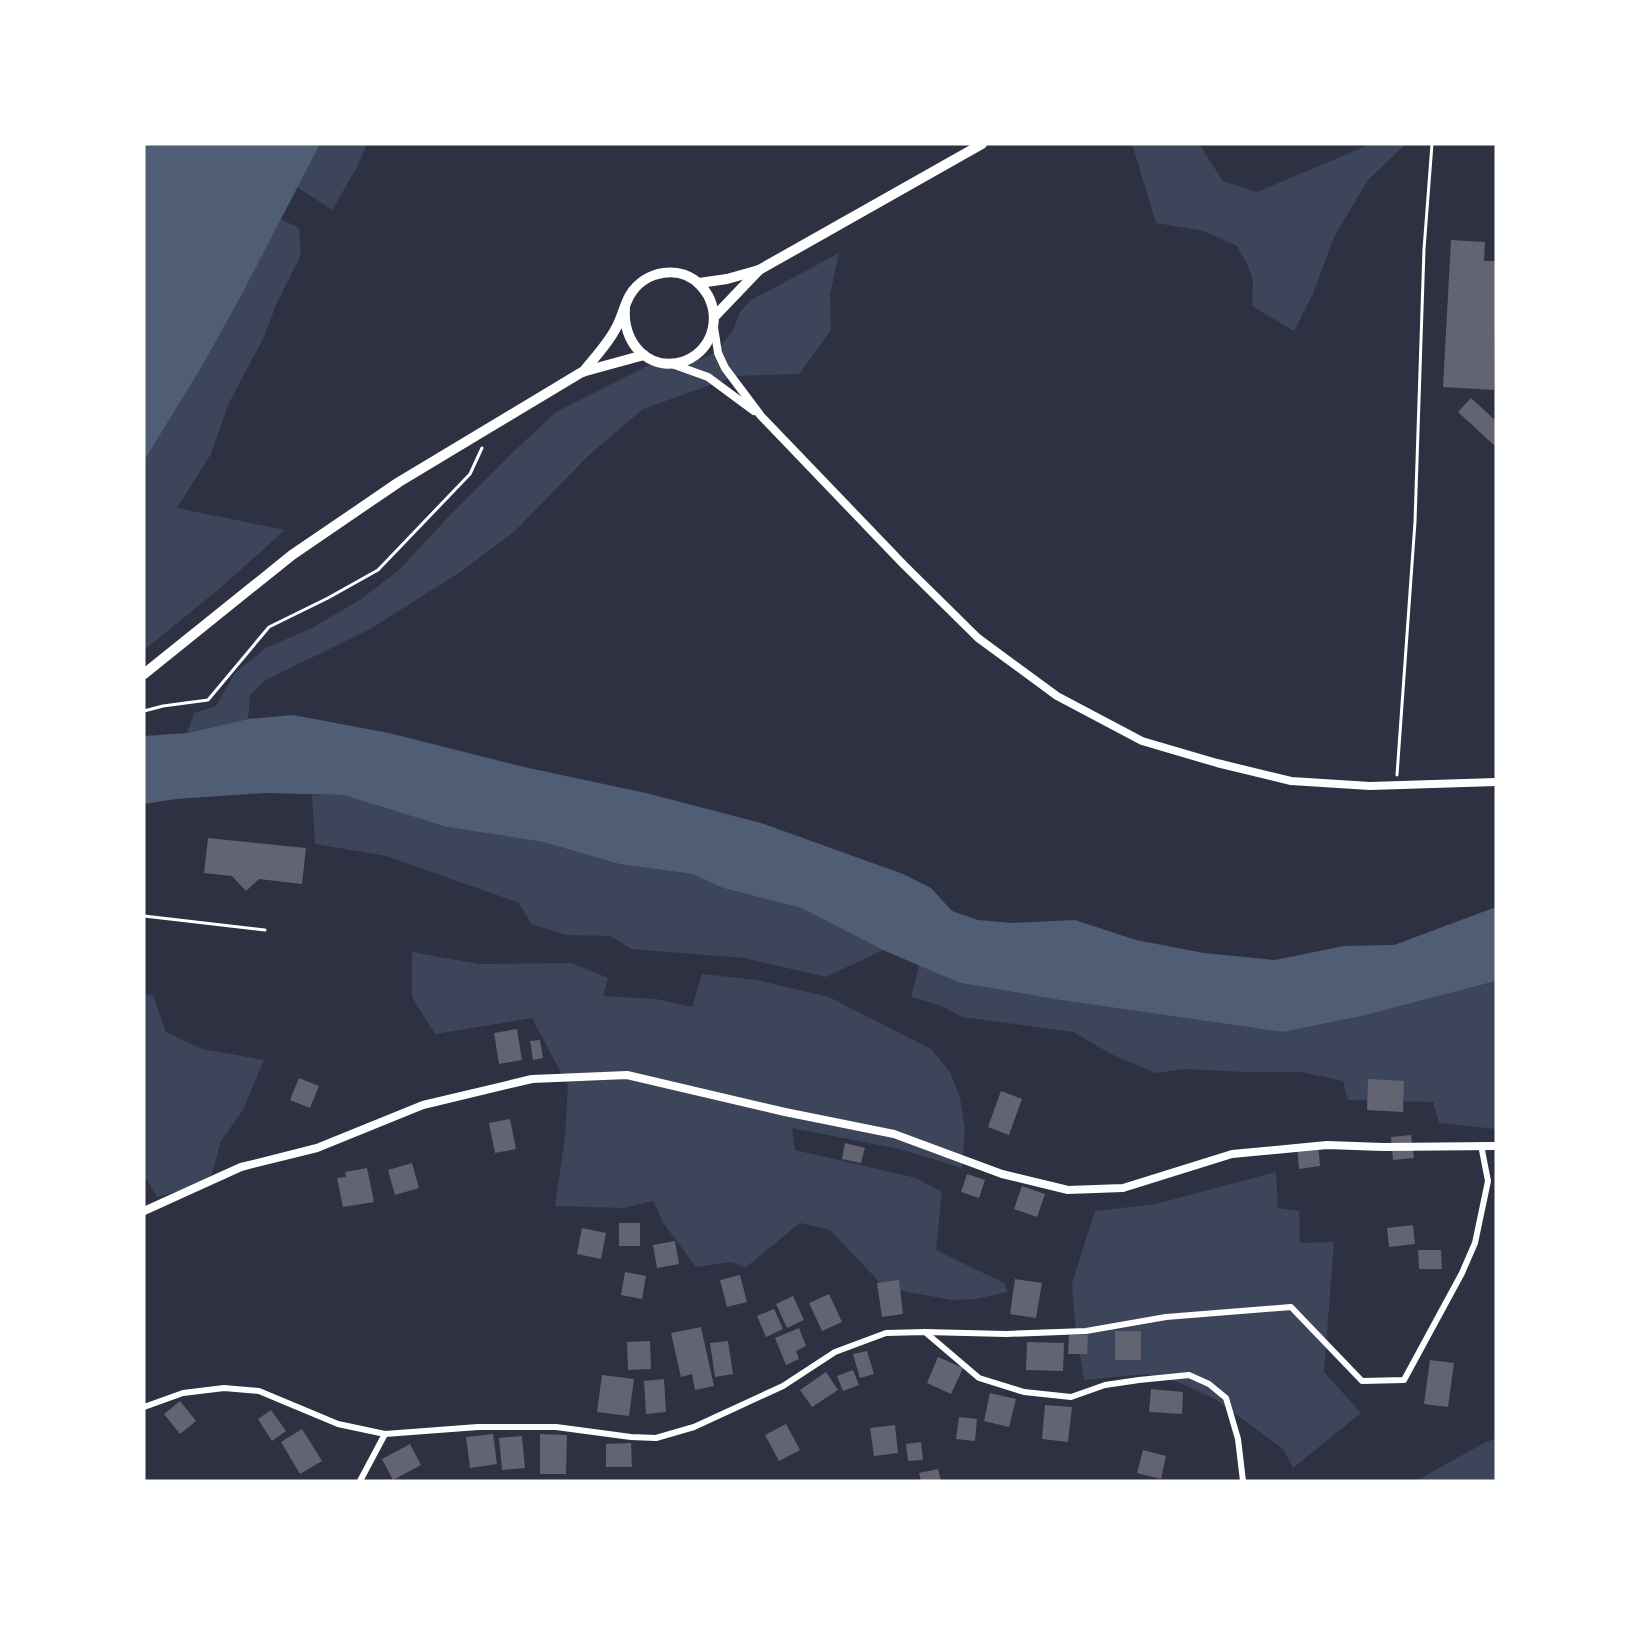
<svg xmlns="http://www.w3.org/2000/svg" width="1640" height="1625" viewBox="0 0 1640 1625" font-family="'Roboto Condensed',sans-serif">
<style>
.green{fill:#3c4559}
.water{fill:#4f5d75}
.building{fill:#626471}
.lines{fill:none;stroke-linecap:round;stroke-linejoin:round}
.path{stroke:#fff;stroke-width:3}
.service{stroke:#fff;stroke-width:3}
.minor{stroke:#fff;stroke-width:6}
.tertiary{stroke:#fff;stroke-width:8}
.primary{stroke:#fff;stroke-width:10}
</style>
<rect width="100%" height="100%" fill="#2d3142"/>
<g class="green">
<path d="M320 144H367L356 169 332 210 297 187Z"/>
<path d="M1132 144H1199L1223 181 1257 192 1371 144H1406L1368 180 1334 237 1313 294 1294 331 1252 306 1253 281 1248 266 1237 246 1204 231 1156 223Z"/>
<path d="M281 219 299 228 301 255 276 305 264 337 228 405 211 454 177 508 285 530 218 590 144 650V461L201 368Z"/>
<path d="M839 253 830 295 831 330 799 374 736 376 643 409 588 456 515 531 459 573 370 629 266 680 250 695 248 719 187 733 194 713 216 706 235 673 266 648 312 628 361 599 399 570 450 515 512 453 556 412 651 364H685L707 357 719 349 733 330 740 312 751 300Z"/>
<path d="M312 795H343L447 827 543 842 619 864 692 874 723 888 801 908 883 950 826 977 744 958 631 949 611 936 566 935 531 924 519 903 386 856 315 844Z"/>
<path d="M412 952 479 964 572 963 608 978 603 996 656 999 692 1007 702 974 757 980 829 997 931 1049 950 1072 960 1097 965 1129 962 1168 899 1149 792 1128 795 1150 916 1178 942 1192 936 1250 1004 1283 1008 1292 976 1299 952 1300 885 1288 830 1230 800 1223 745 1268 732 1262 696 1267 664 1224 653 1201 623 1208 555 1206 565 1135 568 1086 532 1018 435 1034 412 997Z"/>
<path d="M919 965 960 983 1060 1000 1283 1032 1362 1016 1496 981V1129L1439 1123 1433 1102 1348 1100 1343 1081 1301 1072H1245L1185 1069 1156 1073 1113 1055 1073 1032 962 1017 939 1005 911 997Z"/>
<path d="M144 994 153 995 166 1032 202 1049 264 1060 243 1110 221 1141 210 1181 195 1187 157 1197 144 1175Z"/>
<path d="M1276 1172 1278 1208 1299 1211 1300 1243 1334 1242 1324 1372 1361 1413 1293 1468 1283 1449 1215 1399 1178 1382 1147 1374 1084 1380 1075 1324 1072 1283 1095 1211 1156 1204Z"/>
<path d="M1496 1438V1481H1416L1484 1443Z"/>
</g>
<g class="water">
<path d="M144 144H320L243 292 201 368 144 461Z"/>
<path d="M293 715 389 733 524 767 646 793 761 823 903 874 931 888 952 911 978 920 1013 923 1075 920 1136 940 1204 953 1275 960 1344 946 1394 945 1496 907V981L1362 1016 1283 1032 1060 1000 960 983 883 950 801 908 723 888 692 874 619 864 543 842 447 827 343 795 265 793 176 799 144 804V736L187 733 248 719Z"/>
</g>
<g class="building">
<path d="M1451 240 1485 242 1484 261H1496L1494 390 1443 387Z"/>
<path d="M1471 398 1496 421 1495 446 1458 412Z"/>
<path d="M208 838 306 848 302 884 259 879 246 891 232 876 204 873Z"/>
<path d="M517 1029 522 1060 499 1064 494 1033Z"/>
<path d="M540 1040 543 1058 533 1060 530 1041Z"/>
<path d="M299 1078 319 1086 310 1108 290 1100Z"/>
<path d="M1368 1079 1404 1081 1403 1112 1367 1110Z"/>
<path d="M1001 1091 1022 1099 1009 1135 988 1127Z"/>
<path d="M510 1119 516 1149 495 1153 489 1123Z"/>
<path d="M1411 1135 1414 1158 1393 1160 1391 1137Z"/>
<path d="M845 1143 865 1148 861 1163 842 1159Z"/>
<path d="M1318 1143 1320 1166 1299 1169 1297 1146Z"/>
<path d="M412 1163 419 1188 395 1195 388 1170Z"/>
<path d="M367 1168 374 1202 343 1207 337 1178 346 1177 345 1172Z"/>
<path d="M967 1174 985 1180 979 1198 961 1192Z"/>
<path d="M1022 1186 1045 1194 1037 1217 1014 1209Z"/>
<rect x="619" y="1223" width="21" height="23"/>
<path d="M1413 1225 1415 1244 1389 1247 1387 1228Z"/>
<path d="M582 1228 606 1233 601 1259 577 1254Z"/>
<path d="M675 1241 679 1264 657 1268 653 1245Z"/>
<path d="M1418 1250H1441L1442 1269H1419Z"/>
<path d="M625 1272 646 1276 642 1299 621 1295Z"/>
<path d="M740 1275 747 1302 727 1307 720 1280Z"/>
<path d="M1015 1279 1042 1283 1036 1318 1010 1314Z"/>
<path d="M899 1280 903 1314 882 1317 877 1283Z"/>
<path d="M829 1294 842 1322 822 1331 809 1303Z"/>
<path d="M793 1296 804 1320 787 1328 776 1304Z"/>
<path d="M774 1309 783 1329 766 1337 757 1316Z"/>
<path d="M701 1327 714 1386 695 1390 692 1374 681 1377 671 1333Z"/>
<path d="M799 1328 806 1346 796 1351 799 1359 786 1365 775 1338Z"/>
<rect x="1115" y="1331" width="26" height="29"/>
<path d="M1069 1335H1088L1087 1354H1068Z"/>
<path d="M650 1341 651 1369 628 1370 627 1342Z"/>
<path d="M728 1341 733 1374 715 1377 710 1343Z"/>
<path d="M1027 1342 1064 1343 1063 1371 1026 1370Z"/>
<path d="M867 1351 874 1374 860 1378 853 1354Z"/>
<path d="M938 1357 963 1368 951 1394 927 1383Z"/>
<path d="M1430 1360 1454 1363 1448 1407 1424 1404Z"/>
<path d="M853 1370 859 1385 843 1391 837 1376Z"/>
<path d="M826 1372 838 1390 812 1407 800 1390Z"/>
<path d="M602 1375 634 1379 629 1416 597 1412Z"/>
<path d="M664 1379 666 1412 646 1414 644 1381Z"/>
<path d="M1151 1389 1183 1392 1182 1414 1149 1412Z"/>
<path d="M990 1393 1016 1399 1009 1427 984 1421Z"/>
<path d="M180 1401 196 1421 180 1434 164 1414Z"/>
<path d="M1045 1405 1072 1407 1068 1442 1042 1439Z"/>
<path d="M271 1410 286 1431 272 1441 258 1419Z"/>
<path d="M959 1417 977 1419 975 1441 956 1439Z"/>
<path d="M786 1424 800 1450 779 1461 765 1435Z"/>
<path d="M895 1425 898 1453 874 1456 870 1428Z"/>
<path d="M302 1429 322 1461 300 1474 281 1442Z"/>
<path d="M493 1434 497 1464 470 1468 466 1437Z"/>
<path d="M540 1434 567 1435 566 1474H540Z"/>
<path d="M522 1436 525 1468 502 1470 499 1438Z"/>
<path d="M921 1442 923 1460 908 1461 906 1444Z"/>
<path d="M631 1443 632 1467H606V1444Z"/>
<path d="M410 1444 421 1465 393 1480 382 1459Z"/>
<path d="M1143 1450 1166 1456 1161 1479 1137 1473Z"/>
<path d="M938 1469 941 1481H921L919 1473Z"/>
</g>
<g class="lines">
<g class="path">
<path d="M144 711 163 706 208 700 269 627 328 598 378 570 470 474 482 448"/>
<path d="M1397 775 1415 522 1424 249 1432 144"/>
</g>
<path class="service" d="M144 916 265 930"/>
<g class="minor">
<path d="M925 1332 1006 1334 1086 1331 1166 1317 1291 1307 1362 1381 1404 1380 1462 1273 1475 1243 1488 1181 1481 1145"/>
<path d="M144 1407 183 1393 224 1388 259 1391 338 1424 385 1434 478 1427H556L631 1437 656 1438 694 1427 783 1386 835 1352 886 1333 925 1332 979 1378 1024 1392 1071 1397 1105 1385 1139 1380 1189 1375 1209 1384 1226 1398 1238 1439 1243 1481"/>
<path d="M360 1481 385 1434"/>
</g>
<g class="tertiary">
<path d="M714 327 718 353 725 368 761 416 904 565 978 638 1057 696 1142 741 1217 763 1291 781 1370 786 1496 782"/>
<path d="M672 364 708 377 754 411"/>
<path d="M144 1211 241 1167 317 1148 423 1105 532 1079 627 1075 785 1112 894 1134 1002 1174 1068 1190 1123 1188 1232 1154 1327 1145 1383 1147 1496 1146"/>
</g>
<g class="primary">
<path d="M699 283 727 279 759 270 982 144"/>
<path d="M715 316 759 270"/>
<path d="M583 372C594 358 608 344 616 328 622 318 624 305 630 295 645 270 681 264 701 286 723 309 716 349 685 361 648 373 622 342 625 308"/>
<path d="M144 674 292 555 399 482 582 372 644 355"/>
</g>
</g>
<rect width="1640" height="1625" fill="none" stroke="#ffffff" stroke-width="291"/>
</svg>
